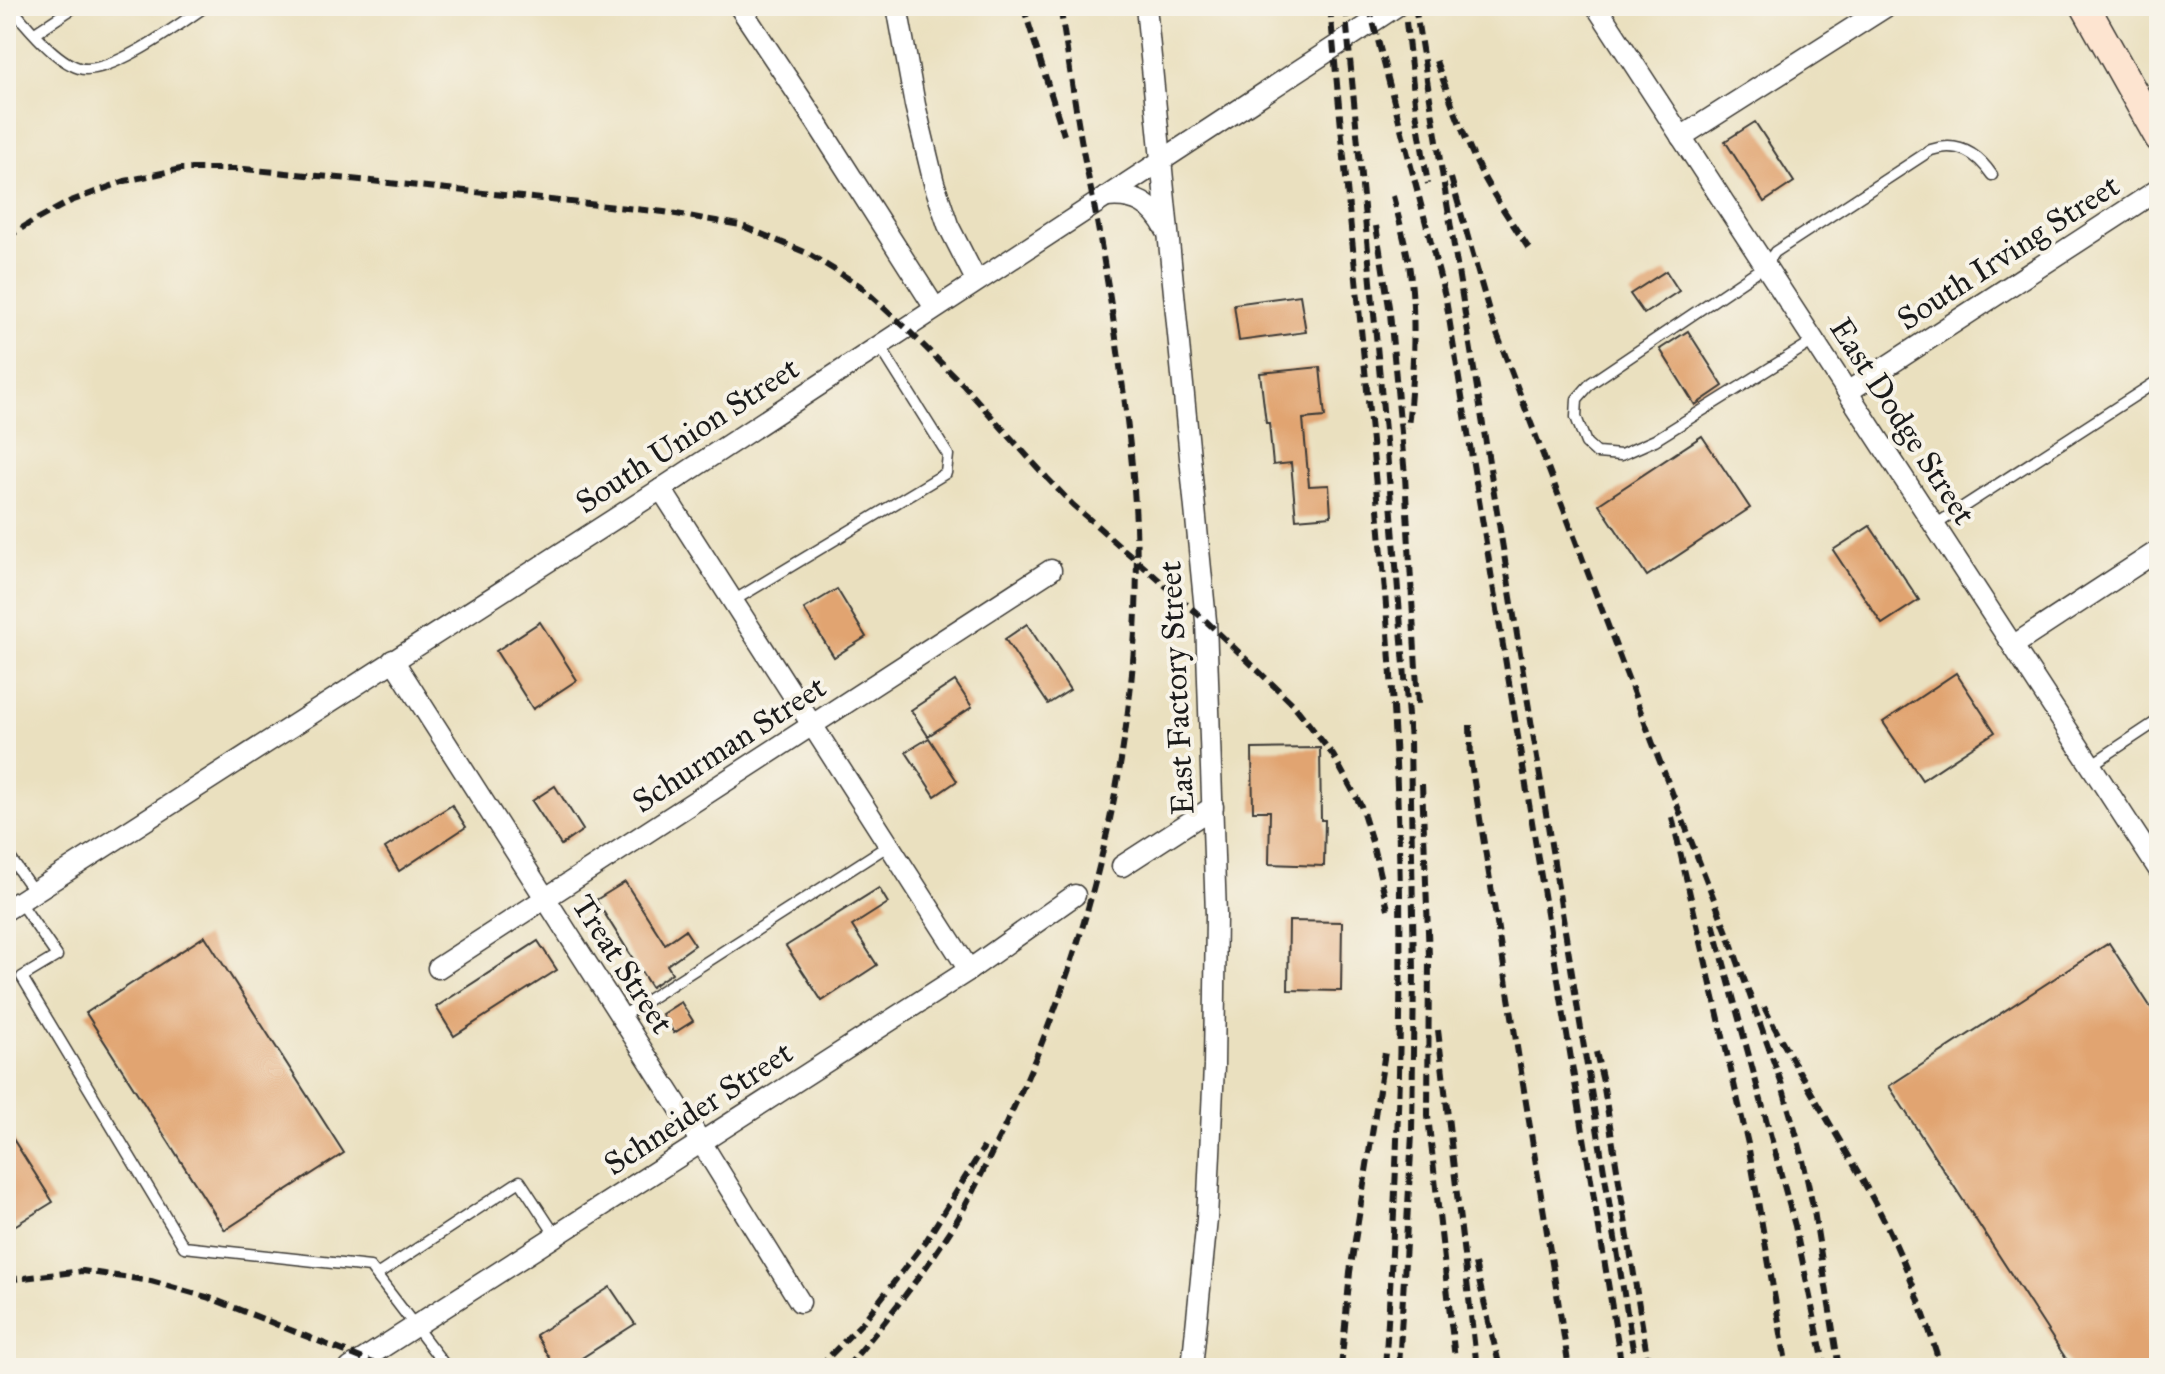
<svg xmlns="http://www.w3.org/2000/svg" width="2165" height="1374" viewBox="0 0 2165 1374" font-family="'IM FELL Great Primer',serif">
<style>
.building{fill:#e1a471}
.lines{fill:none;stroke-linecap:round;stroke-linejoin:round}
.lane-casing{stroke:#3b3934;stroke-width:13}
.street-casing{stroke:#3b3934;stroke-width:23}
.secondary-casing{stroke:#3b3934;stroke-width:31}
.lane{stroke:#fff;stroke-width:10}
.street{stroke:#fff;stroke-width:20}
.secondary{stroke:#fde4d0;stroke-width:28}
.rail{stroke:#1c1c1c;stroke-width:6;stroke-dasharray:12 6;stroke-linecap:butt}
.labels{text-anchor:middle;stroke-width:8;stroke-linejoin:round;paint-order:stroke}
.street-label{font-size:32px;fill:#1c1c1c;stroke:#f7f3e8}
</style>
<rect width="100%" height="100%" fill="#f7f3e8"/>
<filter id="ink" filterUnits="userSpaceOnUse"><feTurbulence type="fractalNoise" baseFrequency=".0125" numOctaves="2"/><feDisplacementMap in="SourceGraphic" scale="16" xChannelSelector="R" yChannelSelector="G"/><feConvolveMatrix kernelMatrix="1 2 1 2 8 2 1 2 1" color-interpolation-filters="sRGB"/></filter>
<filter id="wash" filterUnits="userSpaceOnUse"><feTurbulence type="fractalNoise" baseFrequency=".006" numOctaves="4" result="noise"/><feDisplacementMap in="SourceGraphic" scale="32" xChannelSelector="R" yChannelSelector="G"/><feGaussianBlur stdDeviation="1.8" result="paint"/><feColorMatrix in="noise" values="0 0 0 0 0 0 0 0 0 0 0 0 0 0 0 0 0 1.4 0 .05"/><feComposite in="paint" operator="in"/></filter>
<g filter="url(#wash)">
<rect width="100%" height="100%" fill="#eae0bf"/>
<g id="blocks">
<g class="building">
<path d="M1755 122 1794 182 1764 202 1725 141Z"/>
<path d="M1666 271 1679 291 1644 314 1630 294Z"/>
<path d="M1300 295 1306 332 1239 341 1234 304Z"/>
<path d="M1688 331 1723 386 1695 405 1660 349Z"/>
<path d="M1320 367 1325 417 1303 419 1309 486 1329 485 1331 516 1296 519 1291 463 1273 465 1269 423H1266L1260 373Z"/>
<path d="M1702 436 1750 508 1647 576 1599 504Z"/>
<path d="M1870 526 1919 600 1882 624 1833 550Z"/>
<path d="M837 589 866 637 834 657 804 609Z"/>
<path d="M540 622 577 680 533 709 496 651Z"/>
<path d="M1027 624 1070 690 1048 704 1005 639Z"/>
<path d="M1956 673 1995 732 1922 780 1883 722Z"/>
<path d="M955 681 972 707 928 736 911 710Z"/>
<path d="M929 738 957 781 935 796 906 752Z"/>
<path d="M1320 748 1321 820H1325L1324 866 1269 864 1270 811H1253L1252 749Z"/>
<path d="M555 786 583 830 561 845 532 801Z"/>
<path d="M452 805 466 827 399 871 385 848Z"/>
<path d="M625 882 665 944 685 930 695 945 667 965 672 973 651 987 596 900Z"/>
<path d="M879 888 888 903 852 926 877 965 822 1001 786 946Z"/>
<path d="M1289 921 1342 922 1341 991 1288 990Z"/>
<path d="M205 936 344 1153 225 1230 86 1013Z"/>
<path d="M538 941 557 970 454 1036 436 1007Z"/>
<path d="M2109 943 2159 1020V1368H2072L1889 1086Z"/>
<path d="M681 1002 693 1021 674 1033 662 1014Z"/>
<path d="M6 1128 53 1202 6 1231Z"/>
<path d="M610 1287 635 1324 566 1368H556L536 1335Z"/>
</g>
</g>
</g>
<g filter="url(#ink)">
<use href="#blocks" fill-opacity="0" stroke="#3b3934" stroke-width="2"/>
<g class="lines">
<defs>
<g id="lane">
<path d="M10 6C26 25 55 61 79 68 109 77 181 23 206 6"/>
<path d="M35 33 76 6"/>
<path d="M1815 340 1655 440 1621 455 1597 453 1586 443 1576 417 1577 399 1591 383 1766 265 1775 252 1931 150C1958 141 1977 153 1992 175"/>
<path d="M1935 525 2159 380"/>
<path d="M733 601 946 473 948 455 879 345"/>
<path d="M2091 765 2159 720"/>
<path d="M6 852 34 892"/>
<path d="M19 901 57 956 22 977 184 1247 370 1267 447 1368"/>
<path d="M621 1017 889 845"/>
<path d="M377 1275 520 1181 556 1236"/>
</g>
<g id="street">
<path d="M739 6 815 120 935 308"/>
<path d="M897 6 915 105 934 183 948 225 976 280"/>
<path d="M1146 6 1206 621 1216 915 1214 1066 1207 1219 1192 1368"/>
<path d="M1596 6 2159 870"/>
<path d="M1681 137 1887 6"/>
<path d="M1106 197C1135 194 1153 204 1166 230"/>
<path d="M1849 391 2159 189"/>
<path d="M661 489 969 970"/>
<path d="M2014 645 2159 550"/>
<path d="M393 660 701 1142 800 1302"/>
<path d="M1122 866 1213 807"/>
<path d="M6 910 661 489 1397 6"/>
<path d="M438 968 1051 570"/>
<path d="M350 1368 969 970 1075 895"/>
</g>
<path id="secondary" d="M2085 6 2159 138"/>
</defs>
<use href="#lane" class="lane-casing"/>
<use href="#street" class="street-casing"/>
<use href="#secondary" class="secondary-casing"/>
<use href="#lane" class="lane"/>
<use href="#street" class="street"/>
<use href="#secondary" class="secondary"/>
<g class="rail">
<path d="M1023 6 1064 135"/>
<path d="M1330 6C1351 252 1382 497 1395 744 1406 952 1399 1160 1385 1368"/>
<path d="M1345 6 1387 452 1410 741 1414 972 1412 1134 1399 1368"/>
<path d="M1369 6 1446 300 1622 1368"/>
<path d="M1415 6 1636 1368"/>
<path d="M1406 22 1416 111 1428 184"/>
<path d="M1436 61C1449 96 1462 132 1478 166 1493 196 1513 224 1531 252"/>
<path d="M1451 178 1491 318 1653 744 1730 940 1781 1082 1801 1151 1814 1211 1839 1368"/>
<path d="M1393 196C1399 219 1405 241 1409 264 1417 318 1413 374 1408 428"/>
<path d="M1376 226 1390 313 1405 476 1418 704"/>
<path d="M6 238 30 223 71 201 125 181 181 169H244L371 181 664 212 740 225 807 253 859 285 906 328 964 386 1047 478 1073 505 1206 621 1293 704 1333 755 1361 806 1372 842 1388 909"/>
<path d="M1470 725 1471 763 1569 1368"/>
<path d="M1422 784 1429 956 1428 1116 1456 1368"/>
<path d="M1672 817 1748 1144 1787 1368"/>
<path d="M1713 923 1795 1226 1825 1368"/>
<path d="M1764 1007C1801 1080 1847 1148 1884 1220 1908 1268 1926 1317 1941 1368"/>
<path d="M1438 1030 1477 1368"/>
<path d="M1596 1052 1603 1082 1649 1368"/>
<path d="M1475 1264 1500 1368"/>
<path d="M6 1280 83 1271 151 1281 210 1298 386 1368"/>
<path d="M818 1368 862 1323 926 1241 984 1147"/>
<path d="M846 1368C882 1326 917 1282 947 1236 968 1205 984 1168 1001 1134 1103 927 1155 685 1131 455 1122 372 1109 287 1094 205 1091 189 1087 172 1084 156 1075 106 1068 56 1060 6"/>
<path d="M1341 1368 1350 1272 1385 1052"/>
</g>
</g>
</g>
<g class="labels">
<g class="street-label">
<text transform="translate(2008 252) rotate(-33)" y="11">South Irving Street</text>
<text transform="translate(1903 421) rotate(57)" y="11">East Dodge Street</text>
<text transform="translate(687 435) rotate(-33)" y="11">South Union Street</text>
<text transform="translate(1176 688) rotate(-93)" y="11">East Factory Street</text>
<text transform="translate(729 744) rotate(-33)" y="11">Schurman Street</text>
<text transform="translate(623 964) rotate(57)" y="11">Treat Street</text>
<text transform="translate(698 1108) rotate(-33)" y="11">Schneider Street</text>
</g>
</g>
<rect width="2165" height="1374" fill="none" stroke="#f7f3e8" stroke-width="32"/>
</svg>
